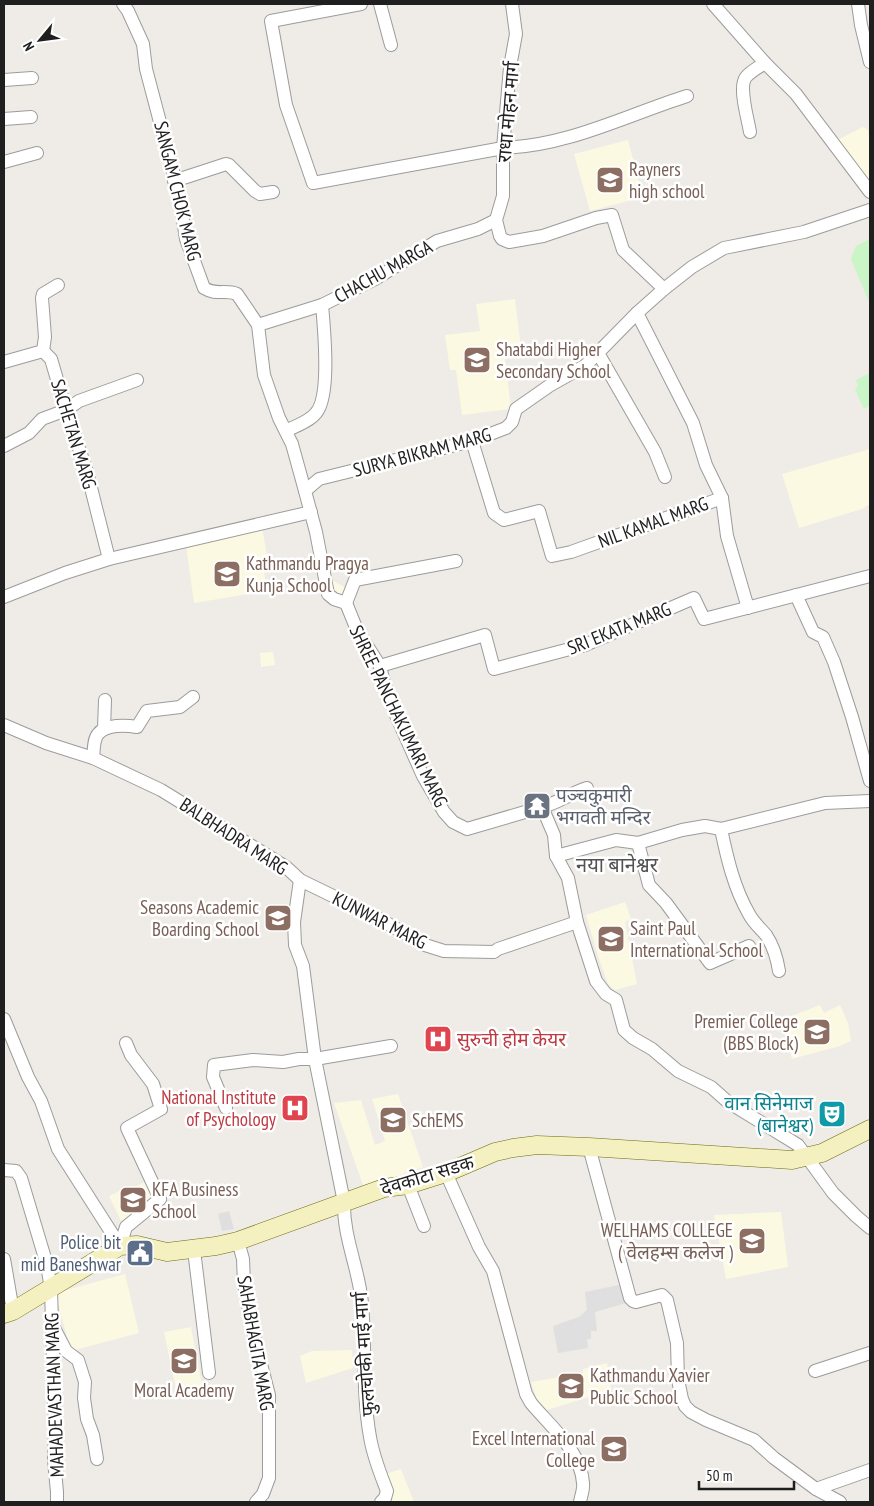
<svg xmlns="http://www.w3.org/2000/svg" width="874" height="1506" viewBox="0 0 874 1506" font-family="'PT Sans Narrow','Noto Sans Devanagari',sans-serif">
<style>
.education{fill:#fcf9e2}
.park{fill:#c9f5c7}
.parking{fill:#dfdfdf}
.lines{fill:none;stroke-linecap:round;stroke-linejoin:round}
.minor-casing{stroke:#9c9c9c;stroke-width:14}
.secondary-casing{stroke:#6d6b0f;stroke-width:19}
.minor{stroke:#fff;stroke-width:12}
.secondary{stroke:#f4f0bf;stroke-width:18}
.labels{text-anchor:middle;stroke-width:5;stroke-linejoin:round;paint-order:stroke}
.street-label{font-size:19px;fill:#1f1f1f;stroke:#fff}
.education-label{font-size:19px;fill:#785e54;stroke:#fff;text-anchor:start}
.worship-label{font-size:19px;fill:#5b616d;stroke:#fff;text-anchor:start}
.health-label{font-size:19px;fill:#be3a42;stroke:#fff;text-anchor:start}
.culture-label{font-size:19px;fill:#0d838f;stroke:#fff;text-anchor:end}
.service-label{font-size:19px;fill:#4e5e75;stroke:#fff;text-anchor:end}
.neighbourhood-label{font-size:20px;fill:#525252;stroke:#fff}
</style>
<rect width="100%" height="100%" fill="#efebe6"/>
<g class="education">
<path d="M863 127 868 130 870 142V187L835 141Z"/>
<path d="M628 140 643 197 590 211 574 154Z"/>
<path d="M515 299 521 348 504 351 511 409 462 415 456 370H450L445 335 480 331 476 304Z"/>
<path d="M870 449V478L869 479H870V504L862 509 799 528 782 474Z"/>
<path d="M262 527 267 556 262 557 267 591 194 603 186 545Z"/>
<path d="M332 580 349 590 340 603 327 592Z"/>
<path d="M273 652 275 665 261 667 260 653Z"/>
<path d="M625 902 631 919 625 922 637 984 615 990 608 984 598 956 586 915Z"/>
<path d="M820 1005 824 1013 840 1005 848 1023 851 1041 840 1046 792 1059 781 1020Z"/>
<path d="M398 1094 423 1167 381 1182 380 1180 363 1185 334 1103 361 1100 375 1145 385 1141 372 1099Z"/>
<path d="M149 1179 154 1203 121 1221 109 1196 128 1187 130 1190Z"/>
<path d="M781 1212 788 1267 726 1279 714 1215Z"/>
<path d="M125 1274 139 1333 71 1351 55 1293Z"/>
<path d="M191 1327 203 1390 177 1394 164 1332Z"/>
<path d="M352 1350 353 1368 306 1383 300 1356 312 1351Z"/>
<path d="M607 1363 611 1390 541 1412 531 1382 583 1373V1369Z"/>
<path d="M620 1436V1438L627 1441 629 1452 602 1457 600 1446 603 1445 602 1439Z"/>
<path d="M401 1469 414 1502H384L380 1476Z"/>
</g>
<g class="park">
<path d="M870 239V304L851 259 856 246Z"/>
<path d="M870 373V405L864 409 855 389 858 386 856 380Z"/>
</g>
<g class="parking">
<path d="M229 1211 234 1229 222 1231 218 1214Z"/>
<path d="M619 1285 626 1303 595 1312 597 1331H591V1339H587L588 1348 558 1353 553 1326 579 1317 587 1310 585 1292Z"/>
</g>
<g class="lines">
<defs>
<g id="minor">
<path d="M123 4 128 11 143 44 146 69 179 194 186 239 204 288C217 296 225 289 237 294L258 325 264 375 279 418 292 444 305 491"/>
<path d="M361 4 271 21 286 105 313 183 503 148C568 146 627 115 687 96"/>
<path d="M380 4 391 45"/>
<path d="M512 4 516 34 510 67 503 148V196L496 220 500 236 502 239 509 242 543 236 596 218 612 215 623 250 664 289"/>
<path d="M713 4 765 63 796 94 870 192"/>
<path d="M858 4 861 25 870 62"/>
<path d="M4 80 32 78"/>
<path d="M4 119 31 117"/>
<path d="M750 132C748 119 738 87 746 77 751 71 759 67 765 63"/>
<path d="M4 162 37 153"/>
<path d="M174 181 226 164 229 165 255 191 260 194 273 192"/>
<path d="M870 210 804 232 724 248 692 267 664 289 637 313 586 365 549 386 516 409 512 422 506 428 472 441 319 479 305 491 316 532 328 594 334 599 346 603 357 630 380 666 384 683 395 713 423 776 444 812 453 822 467 829 542 807 554 835 556 856 568 878 577 922 596 981 606 994 616 1000 624 1030 633 1038 652 1049 678 1071 711 1087 728 1102 798 1145 833 1193 856 1216 870 1228"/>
<path d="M258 325 322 305 375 279 437 241 478 229 496 220"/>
<path d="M43 351 45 337 42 298 43 294 58 285"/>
<path d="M598 353 655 452 665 477"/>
<path d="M4 362 43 351 51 359 66 410 87 472 109 559"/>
<path d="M286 431C295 426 309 422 316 413 331 396 324 328 322 305"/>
<path d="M472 441 494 513 504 520 539 511 552 556 571 552 722 498 706 465 693 423 637 313"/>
<path d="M4 446 29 433 42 419 66 410 79 401 137 380"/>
<path d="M722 498 727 536 748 608"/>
<path d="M796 595 813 632 823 637 834 662 852 717 870 781"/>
<path d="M4 597 65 573 109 559 311 512"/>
<path d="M346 603 355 580 456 561"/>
<path d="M380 666 485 635 494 669 585 645 694 598 704 619 870 576"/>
<path d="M4 725 46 743 93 758 161 790 286 867 300 880 378 918 425 945 444 951 494 952 498 949 577 922"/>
<path d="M104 729 105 700"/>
<path d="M93 758C94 751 93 740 98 734 106 724 126 725 137 727L147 711 180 707 193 697"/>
<path d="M542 807C558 803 571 793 587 788"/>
<path d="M721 829C727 858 734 888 749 914 753 922 760 928 766 935 774 947 777 958 779 971"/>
<path d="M638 843 649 885 666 903 710 963 749 946"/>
<path d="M556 856 616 840 638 843 682 830 705 826 721 829 825 803 870 801"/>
<path d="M300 880 294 922 295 945 303 966 315 1059 344 1202C343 1237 359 1269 362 1303 366 1348 362 1393 370 1437 373 1456 380 1473 387 1491L385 1498 381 1502"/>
<path d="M4 1019 28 1077 41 1101 58 1149 120 1246"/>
<path d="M226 1108 213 1077 214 1065 253 1060 283 1062 299 1059H315L391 1046"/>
<path d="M589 1147 630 1298 633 1301 636 1302 662 1295 667 1300 677 1343 678 1380 682 1399 685 1406 691 1412 706 1420 754 1440 774 1458 816 1489 870 1470"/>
<path d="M4 1170 16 1171 21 1178 47 1265 51 1289 55 1428 54 1460 57 1492V1502"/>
<path d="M446 1173 479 1247 493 1271 526 1394 531 1403C551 1427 581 1451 583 1483 584 1489 581 1496 580 1502"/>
<path d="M408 1185 424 1226"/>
<path d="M238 1241 243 1259 244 1284 255 1341 269 1395V1478L263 1494 256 1502"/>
<path d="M120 1246 126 1227 160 1199 127 1128 161 1109 153 1084 131 1055 126 1043"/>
<path d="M194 1250 209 1373"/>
<path d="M4 1259 13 1311"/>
<path d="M53 1326 66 1351 78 1360 85 1382 84 1398 87 1419 93 1435 97 1459"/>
<path d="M815 1371 870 1353"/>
<path d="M816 1489 840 1502"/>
</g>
<path id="secondary" d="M4 1314 13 1311 120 1246 137 1245 167 1252 216 1246 238 1241 384 1188 408 1185 446 1173 495 1152 513 1148 537 1145 589 1147 792 1160 822 1153 870 1129"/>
</defs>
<use href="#minor" class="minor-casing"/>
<use href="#secondary" class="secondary-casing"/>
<use href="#minor" class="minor"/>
<use href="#secondary" class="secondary"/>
</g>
<defs>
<symbol id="school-square" viewBox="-11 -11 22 22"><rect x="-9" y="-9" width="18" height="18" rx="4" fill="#8d6e63" stroke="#fff"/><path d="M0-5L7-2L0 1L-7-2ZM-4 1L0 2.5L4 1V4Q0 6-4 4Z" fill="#fff"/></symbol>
<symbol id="temple-square" viewBox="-11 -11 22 22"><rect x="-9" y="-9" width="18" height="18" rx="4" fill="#6b7280" stroke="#fff"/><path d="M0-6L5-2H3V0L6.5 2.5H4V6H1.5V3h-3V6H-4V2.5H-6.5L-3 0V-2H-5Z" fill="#fff"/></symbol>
<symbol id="university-square" viewBox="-11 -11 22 22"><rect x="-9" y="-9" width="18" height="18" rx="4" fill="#8d6e63" stroke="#fff"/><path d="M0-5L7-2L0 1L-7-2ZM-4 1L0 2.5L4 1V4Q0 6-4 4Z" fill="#fff"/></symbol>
<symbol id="hospital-square" viewBox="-11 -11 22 22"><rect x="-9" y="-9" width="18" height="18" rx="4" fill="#e0444e" stroke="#fff"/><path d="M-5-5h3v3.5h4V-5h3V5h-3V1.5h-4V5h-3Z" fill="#fff"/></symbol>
<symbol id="theatre-square" viewBox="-11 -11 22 22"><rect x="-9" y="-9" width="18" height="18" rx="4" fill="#0f9aa8" stroke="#fff"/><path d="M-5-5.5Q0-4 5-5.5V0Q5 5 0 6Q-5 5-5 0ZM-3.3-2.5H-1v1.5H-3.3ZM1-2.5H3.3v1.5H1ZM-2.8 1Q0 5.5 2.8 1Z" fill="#fff"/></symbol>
<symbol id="civic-square" viewBox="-11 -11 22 22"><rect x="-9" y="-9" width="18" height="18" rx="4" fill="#5c6f8a" stroke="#fff"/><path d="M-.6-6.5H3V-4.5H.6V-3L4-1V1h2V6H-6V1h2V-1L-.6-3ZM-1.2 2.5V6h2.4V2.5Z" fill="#fff"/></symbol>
</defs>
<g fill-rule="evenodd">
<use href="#school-square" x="594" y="164" width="32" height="32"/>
<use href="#school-square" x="461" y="344" width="32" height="32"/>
<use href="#school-square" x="211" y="558" width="32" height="32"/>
<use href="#temple-square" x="521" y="790" width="32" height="32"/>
<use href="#school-square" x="262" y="902" width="32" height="32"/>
<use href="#school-square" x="595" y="923" width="32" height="32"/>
<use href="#university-square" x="801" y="1016" width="32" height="32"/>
<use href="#hospital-square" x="422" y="1023" width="32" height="32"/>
<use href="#hospital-square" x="279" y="1092" width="32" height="32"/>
<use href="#theatre-square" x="816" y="1098" width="32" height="32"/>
<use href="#university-square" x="377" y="1104" width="32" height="32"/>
<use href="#university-square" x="117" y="1184" width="32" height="32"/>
<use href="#university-square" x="736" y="1225" width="32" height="32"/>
<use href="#civic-square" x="124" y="1237" width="32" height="32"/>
<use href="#school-square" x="168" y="1345" width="32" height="32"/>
<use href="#school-square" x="555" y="1370" width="32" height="32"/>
<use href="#university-square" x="598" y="1433" width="32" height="32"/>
</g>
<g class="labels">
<g class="street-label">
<text transform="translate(508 112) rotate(-85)" y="7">राधा मोहन मार्ग</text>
<text transform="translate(178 191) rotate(76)" y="7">SANGAM CHOK MARG</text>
<text transform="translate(383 271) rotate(-29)" y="7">CHACHU MARGA</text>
<text transform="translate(74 434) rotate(73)" y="7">SACHETAN MARG</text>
<text transform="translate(422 452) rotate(-15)" y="7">SURYA BIKRAM MARG</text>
<text transform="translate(653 522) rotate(-20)" y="7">NIL KAMAL MARG</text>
<text transform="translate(619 628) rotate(-22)" y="7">SRI EKATA MARG</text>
<text transform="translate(399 716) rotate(64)" y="7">SHREE PANCHAKUMARI MARG</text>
<text transform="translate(234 836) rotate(33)" y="7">BALBHADRA MARG</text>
<text transform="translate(380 920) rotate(27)" y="7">KUNWAR MARG</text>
<text transform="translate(427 1175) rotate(-17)" y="7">देवकोटा सडक</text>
<text transform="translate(256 1343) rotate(80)" y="7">SAHABHAGITA MARG</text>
<text transform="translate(364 1354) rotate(-94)" y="7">फुलचोकी माई मार्ग</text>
<text transform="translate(54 1395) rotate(-92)" y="7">MAHADEVASTHAN MARG</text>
</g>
<g class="education-label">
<text x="629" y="176">Rayners<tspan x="629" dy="22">high school</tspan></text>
<text x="496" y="356">Shatabdi Higher<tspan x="496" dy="22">Secondary School</tspan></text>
<text x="246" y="570">Kathmandu Pragya<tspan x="246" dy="22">Kunja School</tspan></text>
<text x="259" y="914" text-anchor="end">Seasons Academic<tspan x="259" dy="22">Boarding School</tspan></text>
<text x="630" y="935">Saint Paul<tspan x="630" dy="22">International School</tspan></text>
<text x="798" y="1028" text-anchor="end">Premier College<tspan x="798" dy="22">(BBS Block)</tspan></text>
<text x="412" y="1127">SchEMS</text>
<text x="152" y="1196">KFA Business<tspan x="152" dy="22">School</tspan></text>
<text x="733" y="1237" text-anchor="end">WELHAMS COLLEGE<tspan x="733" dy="22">( वेलहम्स कलेज )</tspan></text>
<text x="590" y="1382">Kathmandu Xavier<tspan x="590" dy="22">Public School</tspan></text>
<text x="184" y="1397" text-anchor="middle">Moral Academy</text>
<text x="595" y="1445" text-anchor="end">Excel International<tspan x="595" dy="22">College</tspan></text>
</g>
<g class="worship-label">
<text x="556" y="802">पञ्चकुमारी<tspan x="556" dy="22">भगवती मन्दिर</tspan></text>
</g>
<g class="health-label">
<text x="457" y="1046">सुरुची होम केयर</text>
<text x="276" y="1104" text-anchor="end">National Institute<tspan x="276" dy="22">of Psychology</tspan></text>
</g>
<g class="culture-label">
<text x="813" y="1110">वान सिनेमाज<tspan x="813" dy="22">(बानेश्वर)</tspan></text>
</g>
<g class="service-label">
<text x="121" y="1249">Police bit<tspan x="121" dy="22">mid Baneshwar</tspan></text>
</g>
<g class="neighbourhood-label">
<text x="617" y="872">नया बानेश्वर</text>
</g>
</g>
<rect width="874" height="1506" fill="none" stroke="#1f1f1f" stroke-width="10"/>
<g transform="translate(40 40) rotate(241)" stroke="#ffffff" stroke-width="4" paint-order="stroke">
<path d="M0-4L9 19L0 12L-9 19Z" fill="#1f1f1f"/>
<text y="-8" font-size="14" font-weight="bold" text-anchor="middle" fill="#1f1f1f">N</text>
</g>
<path d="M699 1481v8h95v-8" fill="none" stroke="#1f1f1f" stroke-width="2.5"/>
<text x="706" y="1481" font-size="15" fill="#1f1f1f" stroke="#ffffff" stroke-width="4" paint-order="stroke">50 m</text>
</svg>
